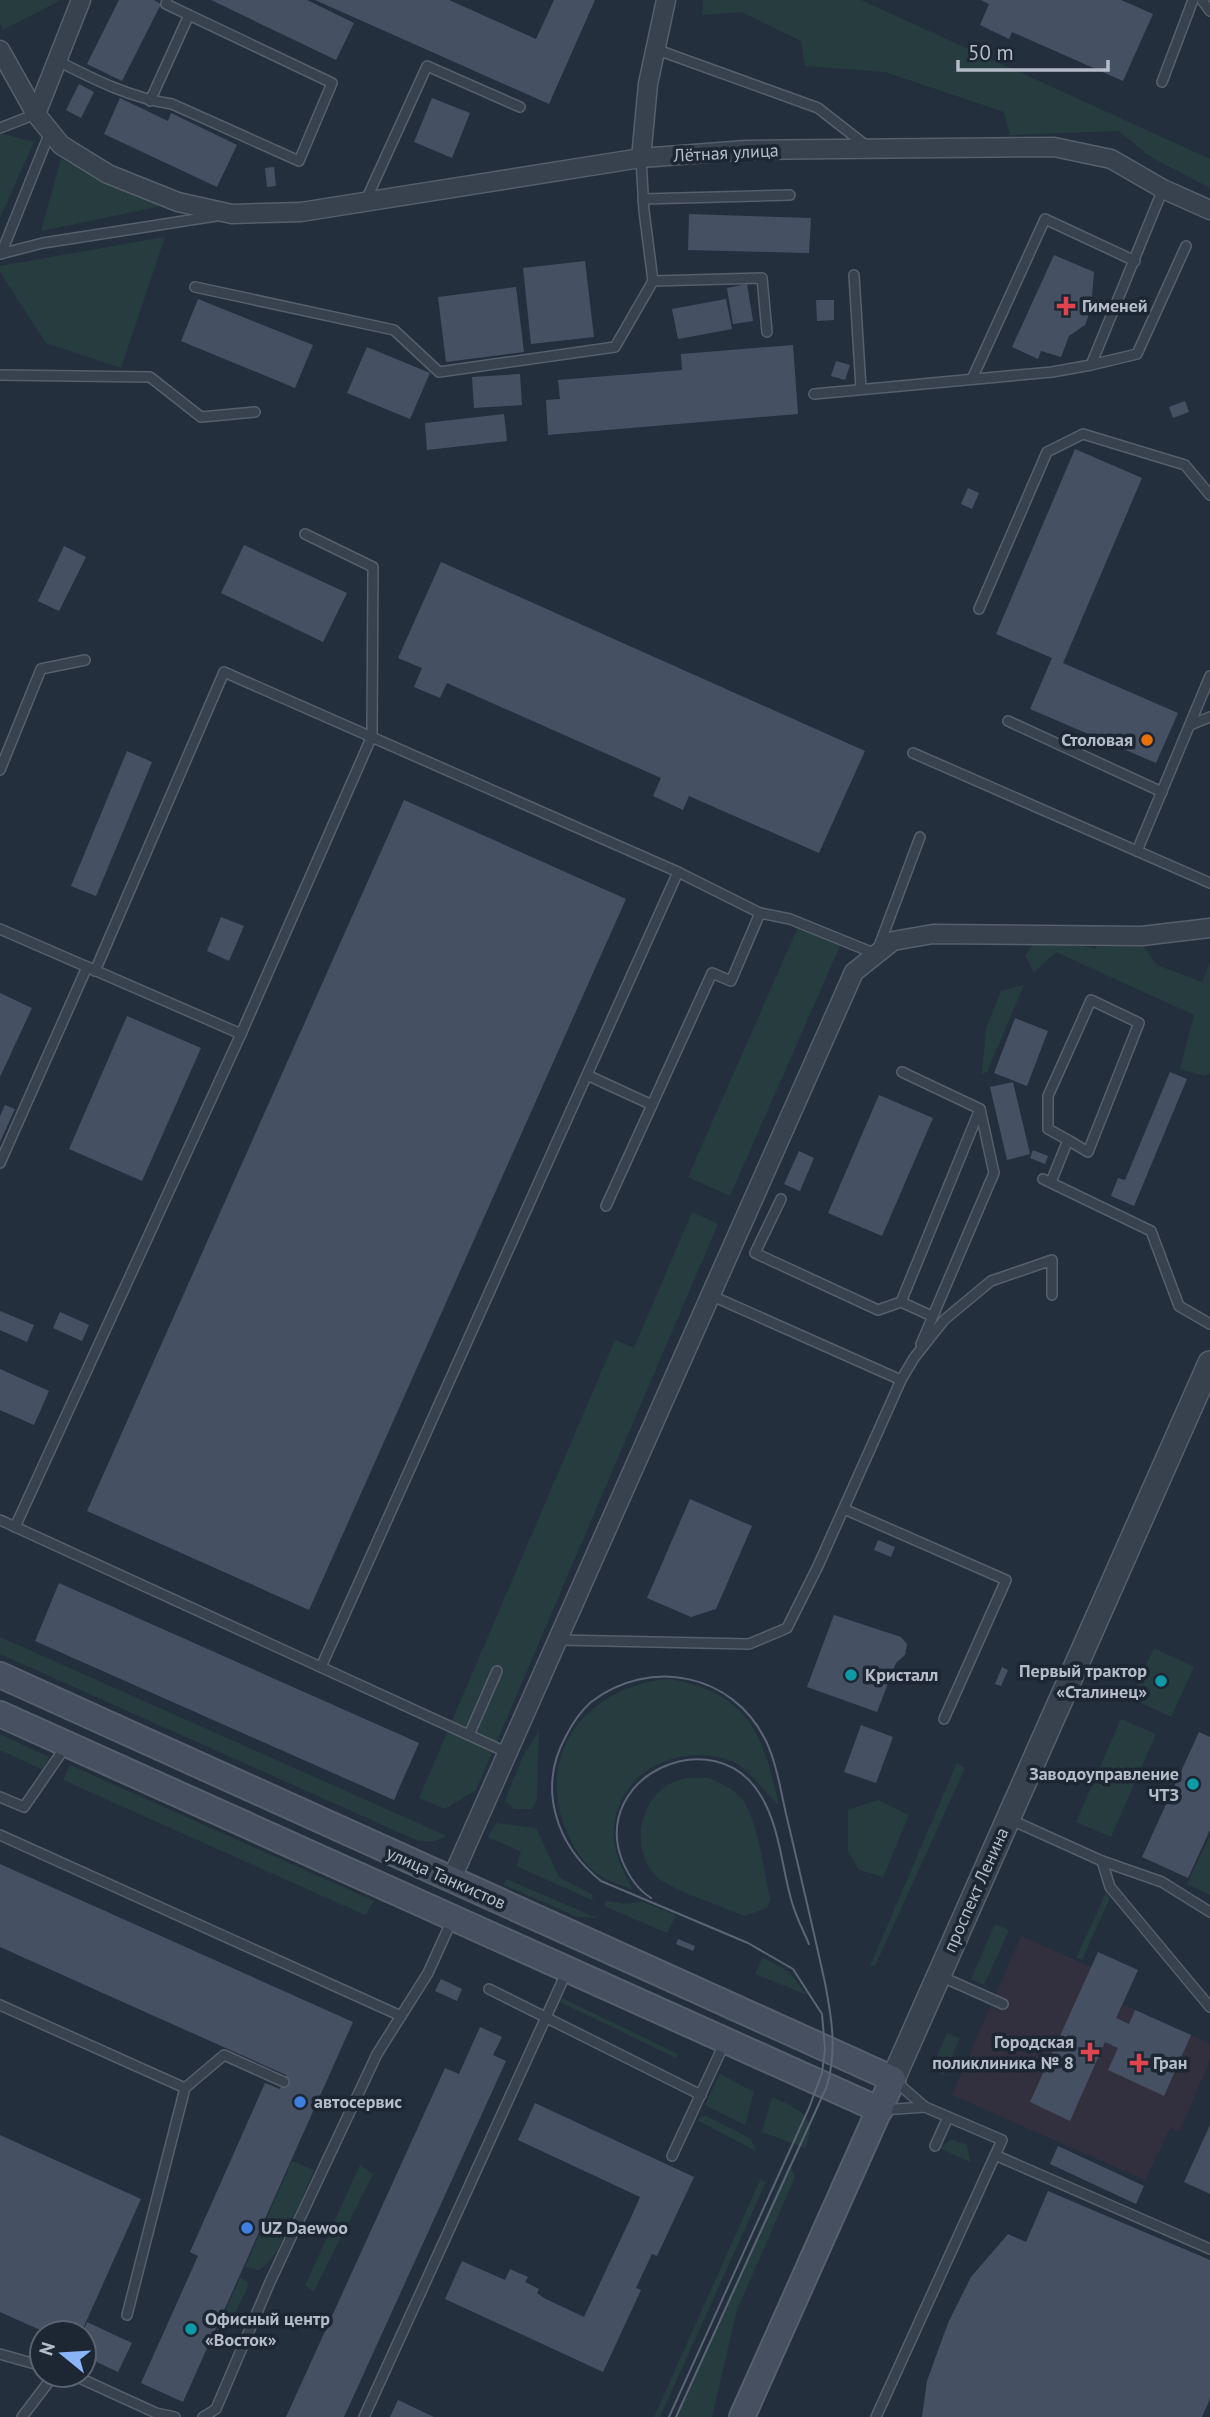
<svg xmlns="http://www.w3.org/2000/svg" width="1210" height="2417" viewBox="0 0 1210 2417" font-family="'PT Sans',sans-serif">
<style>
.medical{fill:#32303f}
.green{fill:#263c3f}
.building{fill:#455162}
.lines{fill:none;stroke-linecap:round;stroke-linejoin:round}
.service-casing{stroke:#565f6c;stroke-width:12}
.minor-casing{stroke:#565f6c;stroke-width:21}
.tertiary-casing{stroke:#565f6c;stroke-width:26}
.secondary-casing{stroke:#565f6c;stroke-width:28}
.service{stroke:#38414e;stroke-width:9}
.minor{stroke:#38414e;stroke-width:18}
.tertiary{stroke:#38414e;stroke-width:23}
.secondary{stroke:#465061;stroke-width:24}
.tram{stroke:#5a6575;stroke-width:2}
.health-dot{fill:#e0444e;stroke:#1d2633;stroke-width:2.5}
.food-dot{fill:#e8710a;stroke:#1d2633;stroke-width:2.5}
.culture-dot{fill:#0f9aa8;stroke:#1d2633;stroke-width:2.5}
.shop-dot{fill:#3f7fe0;stroke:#1d2633;stroke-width:2.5}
.labels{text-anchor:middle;stroke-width:7;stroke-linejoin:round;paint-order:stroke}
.street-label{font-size:18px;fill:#b4bcc9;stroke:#1d2633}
.poi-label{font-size:18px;font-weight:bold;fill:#b4bcc9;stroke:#1d2633;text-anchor:start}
</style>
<rect width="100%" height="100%" fill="#242f3e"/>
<path class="medical" d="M1021 1936 1091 1967 1098 1952 1138 1970 1123 2004 1210 2044V2061L1179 2132 1170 2128 1145 2180 952 2095Z"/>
<g class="green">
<path d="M0 0H58L59 1 3 30 0 23Z"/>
<path d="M703 0H861L1210 159V188L1149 156 1119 131 1010 135 1004 112 885 72 805 66 801 41 741 12 702 15Z"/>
<path d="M0 133 34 142 0 218Z"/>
<path d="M61 159 162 206 41 231Z"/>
<path d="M165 237 121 368 46 343 0 272V266Z"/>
<path d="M798 927 840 946 730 1196 688 1177Z"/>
<path d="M1054 938 1095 949 1099 942 1144 947 1157 965 1202 982 1210 962V1073L1205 1076 1180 1069 1194 1015 1056 952 1034 972 1025 956 1037 939Z"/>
<path d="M1024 985 987 1072 982 1074 986 1028 1001 991Z"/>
<path d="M692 1212 718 1224 476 1790 445 1809 419 1798 615 1340 634 1348Z"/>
<path d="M0 1637 447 1836 432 1842 416 1840 0 1654Z"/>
<path d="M1154 1648 1194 1667 1171 1717 1131 1698Z"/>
<path d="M671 1679C750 1694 763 1735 779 1805 763 1792 751 1769 731 1761 677 1740 609 1776 614 1840 616 1859 625 1874 633 1890 623 1885 608 1882 599 1875 583 1864 574 1849 567 1832 532 1753 591 1683 671 1679Z"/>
<path d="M1121 1719 1156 1734 1111 1837 1076 1822Z"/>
<path d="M539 1731 537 1798 532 1809H514L505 1801 523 1756Z"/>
<path d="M0 1734 49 1757 43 1770 0 1750Z"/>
<path d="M957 1763 965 1768 875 1966H870Z"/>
<path d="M70 1765 374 1901 365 1915 63 1780Z"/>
<path d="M709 1778C721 1783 738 1791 745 1803 760 1831 763 1868 770 1899L767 1908 745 1916C725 1907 669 1890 656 1876 627 1847 641 1789 682 1779 690 1777 701 1778 709 1778Z"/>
<path d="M878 1800 909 1815 883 1877 859 1870 848 1851V1810Z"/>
<path d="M496 1823 536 1828 559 1877 593 1895 592 1900 516 1866 521 1852 488 1837Z"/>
<path d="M1210 1835V1895L1187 1884Z"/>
<path d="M506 1879 597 1918 578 1917 504 1885Z"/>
<path d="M1106 1893 1110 1898 1082 1960 1076 1958Z"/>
<path d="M606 1901 627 1904 641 1901 676 1915 667 1933 604 1906Z"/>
<path d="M995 1924 1009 1930 984 1985 971 1979Z"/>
<path d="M763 1957 789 1972 807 1995 755 1974Z"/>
<path d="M562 1998 678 2054 676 2058 560 2002Z"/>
<path d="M947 2033 960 2038 944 2075 931 2070Z"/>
<path d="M720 2074 754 2092 745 2125 705 2105Z"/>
<path d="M772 2097C797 2108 820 2117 805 2148L762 2132Z"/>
<path d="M705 2115 751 2139 756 2151 697 2120Z"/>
<path d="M951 2139 967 2145 970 2162 940 2148Z"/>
<path d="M292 2161 314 2170C305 2191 278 2265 258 2270L245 2267Z"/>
<path d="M789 2164 795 2177 737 2310 712 2417H675Z"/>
<path d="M360 2165 373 2174 314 2291 305 2286Z"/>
<path d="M760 2180 766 2182 660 2417H654Z"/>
<path d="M240 2278 248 2282 247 2289 227 2328 216 2331Z"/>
</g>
<g class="building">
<path d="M119 0H154L161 4 122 81 87 64Z"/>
<path d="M211 0H307L354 23 336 60Z"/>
<path d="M315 0H449L536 39 554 0H595L549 104Z"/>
<path d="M981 0H1121L1153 14 1123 81 1012 32 1009 39 980 25 989 4Z"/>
<path d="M79 84 94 92 81 118 66 110Z"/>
<path d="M120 98 168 121 171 113 237 145 217 187 104 134Z"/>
<path d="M432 98 470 113 452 158 414 142Z"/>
<path d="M274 167 276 186 267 187 265 168Z"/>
<path d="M689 214 811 218 809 253 688 250Z"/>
<path d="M1054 255 1094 272 1091 309 1085 325 1069 336 1061 357 1041 351 1038 359 1012 347Z"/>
<path d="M585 261 594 337 531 344 523 268Z"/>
<path d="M747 284 753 321 733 324 727 288Z"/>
<path d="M516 287 524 352 446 362 438 297Z"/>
<path d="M198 299 313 345 295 388 181 341Z"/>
<path d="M726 299 732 329 678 339 672 309Z"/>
<path d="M816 300H834V320L817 321Z"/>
<path d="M793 345 798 414 548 435 546 400 560 399 558 380 682 370 681 354Z"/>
<path d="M367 347 430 373 410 419 347 393Z"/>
<path d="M836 361 850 365 845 380 831 376Z"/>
<path d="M520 374 522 405 474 408 472 377Z"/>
<path d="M1185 401 1189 412 1173 418 1169 407Z"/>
<path d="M504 414 507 441 427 450 425 423Z"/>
<path d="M1075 449 1142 478 1063 663 1178 713 1156 763 1030 709 1052 658 996 634Z"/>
<path d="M968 488 979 493 972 509 961 504Z"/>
<path d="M244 545 347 593 323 642 221 593Z"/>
<path d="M64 546 86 557 59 611 38 601Z"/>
<path d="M441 562 865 751 819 853 689 796 683 810 653 796 661 778 447 683 440 698 414 687 422 668 398 658Z"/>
<path d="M127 751 152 762 96 896 71 886Z"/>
<path d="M404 800 626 899 309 1610 87 1511Z"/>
<path d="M221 917 244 926 229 961 207 951Z"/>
<path d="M0 993 32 1008 0 1077Z"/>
<path d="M127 1016 201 1048 142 1181 69 1149Z"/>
<path d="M1015 1018 1048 1031 1027 1086 994 1073Z"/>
<path d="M1170 1072 1187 1079 1134 1206 1111 1196 1118 1178 1125 1180Z"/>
<path d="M1013 1082 1030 1154 1007 1160 990 1087Z"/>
<path d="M879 1095 933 1118 882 1236 828 1213Z"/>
<path d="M5 1105 15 1109 0 1142V1116Z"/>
<path d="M1033 1150 1048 1156 1045 1164 1030 1158Z"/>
<path d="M799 1151 814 1158 800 1191 784 1184Z"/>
<path d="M0 1311 34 1325 27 1342 0 1330Z"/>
<path d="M60 1312 89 1325 82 1341 53 1328Z"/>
<path d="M0 1369 49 1391 34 1425 0 1410Z"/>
<path d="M690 1499 752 1526 716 1609 691 1617 647 1598Z"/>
<path d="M878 1540 895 1547 891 1557 874 1550Z"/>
<path d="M59 1583 419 1743 394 1800 35 1641Z"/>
<path d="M834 1615 901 1637 907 1644 905 1655 896 1663 877 1712 807 1687Z"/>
<path d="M1002 1667 1008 1670 1001 1686 995 1684Z"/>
<path d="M861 1725 893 1737 876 1783 844 1772Z"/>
<path d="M1199 1732 1210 1737V1830L1188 1878 1142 1857Z"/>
<path d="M0 1864 353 2022 183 2402 141 2383 198 2256 190 2252 265 2083 280 2089 286 2075 0 1947Z"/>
<path d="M678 1939 695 1946 693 1951 676 1944Z"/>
<path d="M1098 1952 1138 1970 1116 2018 1129 2024 1135 2010 1191 2035 1164 2096 1108 2070 1118 2048 1105 2042 1070 2121 1030 2102Z"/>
<path d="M441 1979 462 1989 457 2001 435 1991Z"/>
<path d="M480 2027 502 2037 493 2055 506 2061 344 2417H286L445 2068 459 2074Z"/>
<path d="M535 2103 694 2177 657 2256 652 2254 636 2288 641 2290 603 2372 445 2299 462 2261 505 2280 510 2269 528 2277 525 2282 539 2289 537 2293 544 2298 584 2317 633 2213 640 2197 518 2140Z"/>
<path d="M1210 2125V2194L1184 2182Z"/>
<path d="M0 2135 141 2199 81 2333H47L0 2312Z"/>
<path d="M1058 2146 1144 2186 1136 2204 1050 2164Z"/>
<path d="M1048 2191 1210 2260V2399L1202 2417H922L927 2381 948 2323 971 2277 1008 2234 1026 2242Z"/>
<path d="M87 2322 132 2343 118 2372 84 2356 82 2333Z"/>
<path d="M398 2400 434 2417H390Z"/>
</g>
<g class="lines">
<defs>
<g id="service">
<path d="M1202 0 1210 11"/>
<path d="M655 49 818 108 868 147"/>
<path d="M58 61C95 80 131 98 172 104L299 161 332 83 166 4 167 0"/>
<path d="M1162 82 1193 0"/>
<path d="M150 101 189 15"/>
<path d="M0 128 36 114"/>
<path d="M641 158 644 211 653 281"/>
<path d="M643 199 790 195"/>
<path d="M366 200 427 66 520 107"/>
<path d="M0 254 43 243 216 216"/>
<path d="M1 254 50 132"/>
<path d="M854 275 861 389"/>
<path d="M195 287 394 330 439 372 615 347 653 281 762 278 767 332"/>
<path d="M1091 365 1137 354 1186 246"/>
<path d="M0 375 150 377 201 417 255 412"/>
<path d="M972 379 1045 219 1135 261"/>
<path d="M814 394 1052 372 1091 365 1163 189"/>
<path d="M979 609 1047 452 1083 434 1185 465 1210 495"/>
<path d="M1008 721 1162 792"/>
<path d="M1190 725 1210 717"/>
<path d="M913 753 1210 883"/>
<path d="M0 770 41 669 85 660"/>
<path d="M1137 851 1210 676"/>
<path d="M0 929 241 1034"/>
<path d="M95 971 224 672 678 872 760 913 790 919 876 954 920 837"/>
<path d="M587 1075 652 1105"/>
<path d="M0 1163 87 967"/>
<path d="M1043 1179 1151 1231 1179 1306 1210 1324"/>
<path d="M1051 1182 1068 1140 1088 1152 1139 1023 1091 1000 1048 1096V1129L1068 1140"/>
<path d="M781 1199 755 1253 878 1310 901 1302 932 1316"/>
<path d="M606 1206 712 973 731 981 760 913"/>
<path d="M710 1295 901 1380"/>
<path d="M901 1302 980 1109 902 1072"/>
<path d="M921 1344 994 1173 980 1109"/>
<path d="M844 1509 1006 1580 944 1719"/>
<path d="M0 1520 508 1753"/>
<path d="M15 1527 241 1034 372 736 373 567 305 534"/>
<path d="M559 1640 749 1644 787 1628 818 1566 901 1380 914 1358 944 1320 991 1281 1052 1260V1295"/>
<path d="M321 1667 678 872"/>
<path d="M469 1735 497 1671"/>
<path d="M0 1797 24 1807 66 1746"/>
<path d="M1009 1819 1102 1861 1162 1882 1210 1912"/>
<path d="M0 1835 401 2016"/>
<path d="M1102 1861 1110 1887 1210 2007"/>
<path d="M940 1976 1003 2004"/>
<path d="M489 1989 701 2095"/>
<path d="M0 2005 185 2088 127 2315"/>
<path d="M185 2088 224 2055 284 2082"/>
<path d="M882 2110 925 2107"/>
<path d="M935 2146 948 2117"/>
<path d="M995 2155 1210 2249"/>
<path d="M672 2156 725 2042"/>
<path d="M0 2354 42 2366"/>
<path d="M73 2375 156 2413 175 2417"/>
<path d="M22 2417 54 2375"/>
<path d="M203 2417 216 2409 270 2282 377 2054 428 1973 452 1920"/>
<path d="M364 2417 567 1971"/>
<path d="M876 2417 1002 2140 925 2107 894 2080"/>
</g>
<g id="minor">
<path d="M0 50 36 114 61 145 108 174 178 202 232 214 301 212 641 158 746 150 1054 147 1111 159 1163 189 1210 210"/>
<path d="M36 114 81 0"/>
<path d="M641 158 648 84 666 0"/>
<path d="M451 1880 854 972 893 941 933 934 1142 936 1210 928"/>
</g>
<path id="tertiary" d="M893 2079 1210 1363"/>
<g id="secondary">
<path d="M0 1675 893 2079 742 2417"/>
<path d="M0 1714 880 2110"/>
</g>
</defs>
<use href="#service" class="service-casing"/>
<use href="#minor" class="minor-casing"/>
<use href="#tertiary" class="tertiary-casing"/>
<use href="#secondary" class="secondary-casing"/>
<use href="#service" class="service"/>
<use href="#minor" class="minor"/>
<use href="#tertiary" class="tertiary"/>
<use href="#secondary" class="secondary"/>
<g class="tram">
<path d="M651 1898C637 1889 628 1875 622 1860 590 1776 715 1718 761 1796 779 1825 782 1867 791 1899 795 1915 803 1930 809 1944"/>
<path d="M669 2417 809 2108 822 2073 825 2049 822 2014 793 1969 748 1943 601 1881C556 1845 537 1788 566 1736 572 1724 581 1711 591 1702 650 1657 733 1673 766 1741 777 1764 781 1793 787 1818 800 1873 813 1928 825 1983 832 2019 837 2050 827 2086L676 2417"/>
</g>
</g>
<g class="health-dot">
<path d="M1062.5 295.5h7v7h7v7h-7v7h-7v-7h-7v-7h7z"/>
<path d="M1086.5 2041.5h7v7h7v7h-7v7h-7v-7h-7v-7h7z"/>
<path d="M1135.5 2052.5h7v7h7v7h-7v7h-7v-7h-7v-7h7z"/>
</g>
<circle class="food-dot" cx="1147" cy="740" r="7"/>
<g class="culture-dot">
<circle cx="851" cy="1675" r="7"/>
<circle cx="1161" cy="1681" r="7"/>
<circle cx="1193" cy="1784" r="7"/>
<circle cx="191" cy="2329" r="7"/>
</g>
<g class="shop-dot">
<circle cx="300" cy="2102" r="7"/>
<circle cx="247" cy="2228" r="7"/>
</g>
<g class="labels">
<g class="street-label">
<text transform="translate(726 153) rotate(-3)" y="6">Лётная улица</text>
<text transform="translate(446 1878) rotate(24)" y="6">улица Танкистов</text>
<text transform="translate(976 1890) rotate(-66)" y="6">проспект Ленина</text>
</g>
<g class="poi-label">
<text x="1082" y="312">Гименей</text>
<text x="1133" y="746" text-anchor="end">Столовая</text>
<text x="1147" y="1677" text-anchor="end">Первый трактор<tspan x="1147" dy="21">«Сталинец»</tspan></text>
<text x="865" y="1681">Кристалл</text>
<text x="1179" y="1780" text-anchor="end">Заводоуправление<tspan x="1179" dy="21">ЧТЗ</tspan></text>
<text x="1074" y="2048" text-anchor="end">Городская<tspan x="1074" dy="21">поликлиника № 8</tspan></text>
<text x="1153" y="2069">Гран</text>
<text x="314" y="2108">автосервис</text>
<text x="261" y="2234">UZ Daewoo</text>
<text x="205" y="2325">Офисный центр<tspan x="205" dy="21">«Восток»</tspan></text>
</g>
</g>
<g transform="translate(63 2354) rotate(288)"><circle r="33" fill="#1d2633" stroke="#59626f" stroke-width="2"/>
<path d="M0-5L12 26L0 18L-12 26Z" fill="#8ab4f8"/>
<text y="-10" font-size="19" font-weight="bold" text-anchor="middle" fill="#b4bcc9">N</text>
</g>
<path d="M958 60v10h150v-10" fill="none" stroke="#b4bcc9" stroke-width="3.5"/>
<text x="968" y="60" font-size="21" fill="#b4bcc9" stroke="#1d2633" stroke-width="5" paint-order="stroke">50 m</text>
</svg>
